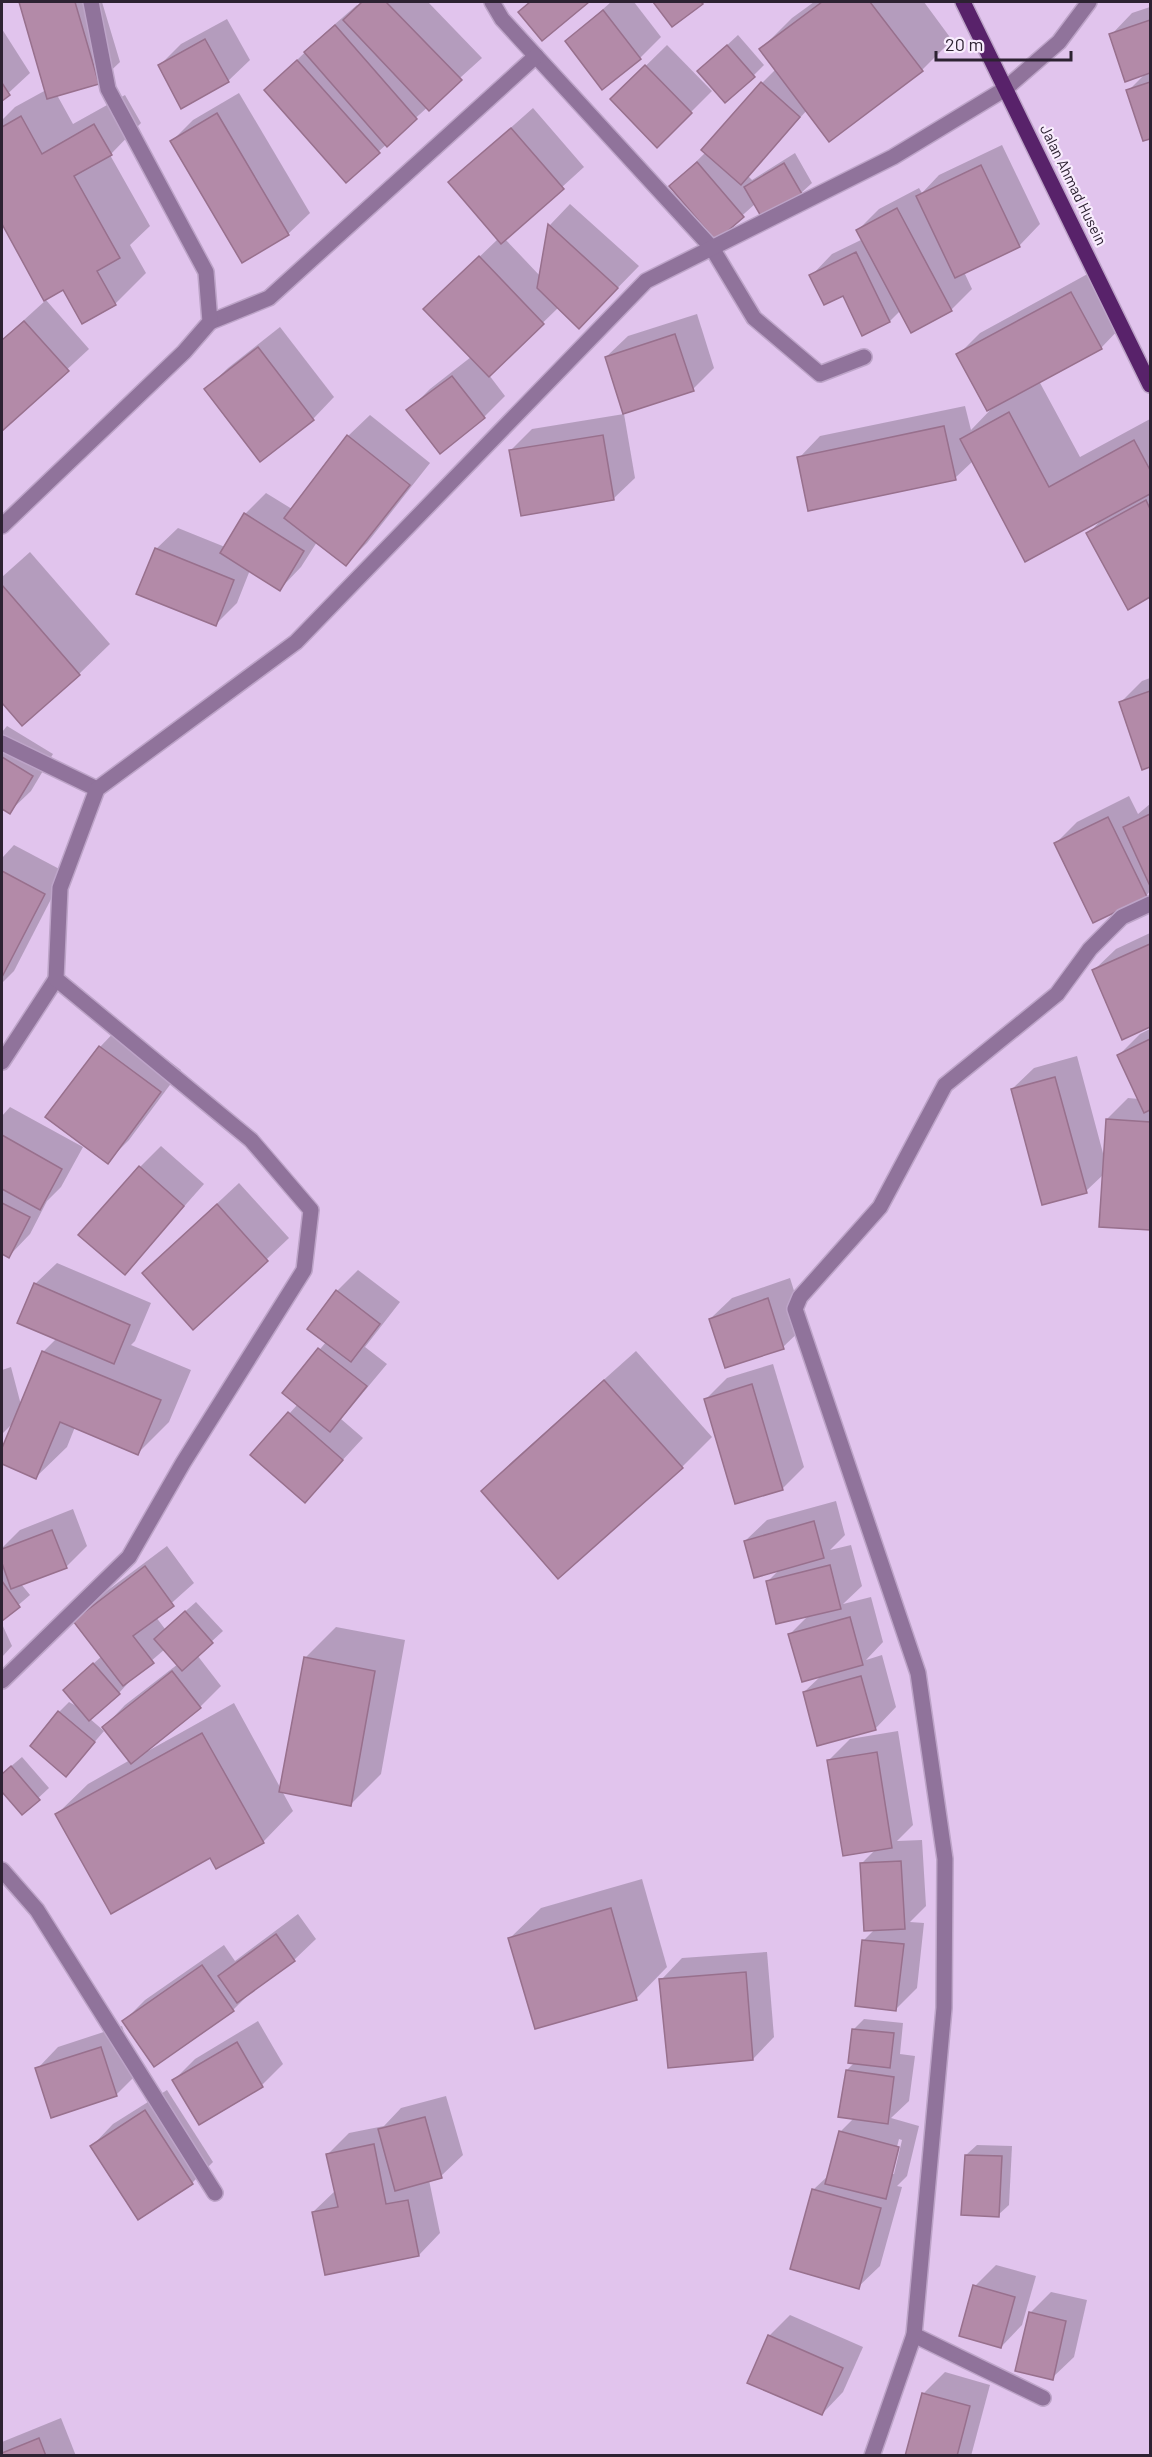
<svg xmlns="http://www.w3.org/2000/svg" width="1152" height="2457" viewBox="0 0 1152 2457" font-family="Barlow,sans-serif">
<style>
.shadow{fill:#0003;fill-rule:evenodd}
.building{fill:#b38aa8;stroke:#98708d;stroke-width:1.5}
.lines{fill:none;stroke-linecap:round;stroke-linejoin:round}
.minor-casing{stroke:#bda4c8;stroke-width:18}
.major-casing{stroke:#bda4c8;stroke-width:18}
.minor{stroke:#90739b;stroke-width:15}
.major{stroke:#58226a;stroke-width:15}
.labels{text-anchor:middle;stroke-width:4.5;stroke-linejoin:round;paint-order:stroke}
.street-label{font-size:15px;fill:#2d2232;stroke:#f8ecfd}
</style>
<rect width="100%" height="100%" fill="#e1c4ed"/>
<g class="shadow">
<path d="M21 2H102L120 62 98 83 57 95 73 124 125 95 141 123 110 155 150 226 130 245 146 273 115 304 64 288 45 298 2 221V120L15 107 46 90Z"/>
<path d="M363 2H428L482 58 347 180 266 90 327 31 357 5 358 6Z"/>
<path d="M531 2H587L542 39 520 12Z"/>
<path d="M611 2H634L661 37 640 58 567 41Z"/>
<path d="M655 2H704L672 25Z"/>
<path d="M814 2H924L952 40 922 70 807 110 748 176 752 180 795 153 812 183 801 193 755 204 716 239 671 186 706 152 762 83 776 69 761 49 792 18Z"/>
<path d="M1150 7V137L1144 139 1128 91 1146 73 1111 35 1132 13Z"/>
<path d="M227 19 250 60 228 81 160 65 181 44Z"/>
<path d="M2 29 30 73 2 99Z"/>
<path d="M738 35 764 65 754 75 710 61Z"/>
<path d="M667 45 712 91 657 146 612 99Z"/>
<path d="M239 93 310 213 288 234 172 141 193 120Z"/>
<path d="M533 108 584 167 505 239 541 277 550 225 570 204 639 266 600 306 559 307 489 375 505 396 484 417 408 411 430 389 471 357 447 288 498 239 450 182Z"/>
<path d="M1002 145 1040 224 1019 246 964 272 972 289 951 310H901L890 321 811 276 832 254 863 239 858 230 879 209 919 188 922 193 939 175Z"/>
<path d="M1093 271 1122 326 1101 348 1039 381 1080 457 1150 419V596L1129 608 1088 534 1102 519 973 461 955 478 799 458 820 436 965 406 971 430 995 405 958 355 980 333Z"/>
<path d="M46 300 89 349 3 429 2 340Z"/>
<path d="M697 314 714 368 693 389 606 357 628 336Z"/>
<path d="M280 327 334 397 313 419 260 460 206 389 228 368Z"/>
<path d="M624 414 635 478 613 499 511 450 532 429Z"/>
<path d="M370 415 430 463 367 543 346 564 317 542 301 567 280 589 250 570 237 603 216 624 156 549 178 528 225 547 245 514 266 493 292 509 348 436Z"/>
<path d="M30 552 110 644 79 674 22 724 2 701V577Z"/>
<path d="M1150 678V766L1143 768 1121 702 1142 681Z"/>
<path d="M7 726 53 754 31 791 9 812 2 807V732Z"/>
<path d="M1129 796 1138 814 1150 804V891L1146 896 1056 843 1077 822Z"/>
<path d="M14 845 65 872 14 971 2 983V858Z"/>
<path d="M1150 933V1026L1123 1038 1094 970 1116 949Z"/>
<path d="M121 1025 181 1070 129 1140 107 1162 100 1047Z"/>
<path d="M1150 1029V1229L1101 1225 1104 1174 1086 1191 1012 1089 1034 1068 1077 1056 1104 1157 1107 1119 1128 1098 1139 1099 1119 1055 1140 1034Z"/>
<path d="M10 1107 83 1147 61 1187 47 1201 30 1234 9 1256 2 1252V1116Z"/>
<path d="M161 1146 204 1184 125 1273 140 1167Z"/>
<path d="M239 1183 289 1238 194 1328 165 1252Z"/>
<path d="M57 1263 151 1303 135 1341 131 1345 191 1370 169 1422 138 1453 75 1427 67 1447 36 1477 2 1463V1452L14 1422 2 1434V1370L11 1367 21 1405 43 1352 57 1338 35 1284Z"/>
<path d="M358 1270 400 1302 365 1347 387 1364 341 1419 363 1438 305 1501 252 1455 298 1404 284 1393 326 1342 337 1291Z"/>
<path d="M790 1278 805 1326 783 1347 710 1319 732 1298Z"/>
<path d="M636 1351 712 1437 682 1467 483 1491 513 1461Z"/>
<path d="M773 1364 804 1467 783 1488 736 1502 706 1399 727 1378Z"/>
<path d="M836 1501 845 1535 830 1550 851 1545 862 1586 843 1604 871 1597 883 1642 866 1660 882 1655 896 1707 875 1729 804 1692 822 1675 790 1634 810 1614 768 1581 780 1569 745 1541 767 1520Z"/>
<path d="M73 1509 87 1546 66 1567 21 1584 30 1595 2 1619V1567L4 1565 2 1548 20 1530Z"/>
<path d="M167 1546 194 1583 156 1617 165 1629 196 1602 223 1631 197 1655 221 1686 200 1707 147 1749 148 1751 234 1703 281 1789 305 1658 336 1627 405 1640 381 1774 350 1805 282 1791 293 1811 263 1842 210 1856 57 1814 88 1784 130 1760 104 1727 125 1705 178 1664 165 1649 128 1681 129 1682 119 1693 89 1718 104 1731 66 1775 59 1712 69 1702 80 1708 75 1680 102 1656 75 1621 96 1599Z"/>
<path d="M2 1624 12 1646 2 1657Z"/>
<path d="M898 1731 913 1825 897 1841 922 1840 926 1906 910 1922 924 1923 917 1988 896 2009 863 1941 875 1929 862 1863 876 1849 829 1760 850 1739Z"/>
<path d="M22 1757 49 1788 22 1813 2 1790V1774Z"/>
<path d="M642 1879 667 1967 637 1998 536 2027 510 1938 541 1908Z"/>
<path d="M298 1914 316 1939 294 1960 253 1990 233 2010 124 2021 145 2000 224 1945 235 1961Z"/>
<path d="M767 1952 774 2037 753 2059 661 1980 682 1958Z"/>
<path d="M864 2019 903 2023 900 2054 915 2056 909 2101 891 2118 919 2126 907 2176 897 2186 902 2187 880 2266 858 2287 813 2190 830 2174 840 2132 854 2118 847 2070 855 2062 853 2030ZM899 2139 902 2140 894 2174H890Z"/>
<path d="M258 2021 283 2064 262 2085 174 2080 195 2059Z"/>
<path d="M122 2026 137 2074 116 2095 37 2069 58 2047Z"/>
<path d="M167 2090 213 2162 192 2183 92 2146 113 2124Z"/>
<path d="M446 2096 463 2155 441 2176 429 2180 440 2233 419 2255 313 2212 336 2190 328 2154 349 2133 384 2126 401 2108Z"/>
<path d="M977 2145 1012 2146 1009 2205 998 2215 966 2155Z"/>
<path d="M996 2265 1036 2276 1022 2325 1001 2347 975 2286Z"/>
<path d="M1051 2292 1087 2300 1074 2357 1052 2378 1030 2313Z"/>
<path d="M790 2315 863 2347 843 2392 822 2414 769 2336Z"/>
<path d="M945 2372 990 2385 971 2456H907L923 2394Z"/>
<path d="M61 2418 76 2456H2V2442Z"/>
</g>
<g class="building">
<path d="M19 2H75L99 84 47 99Z"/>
<path d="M362 2H386L462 80 429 111 343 20Z"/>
<path d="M530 2H589L542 41 518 12Z"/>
<path d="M653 2H701L703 4 672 27Z"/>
<path d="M822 2H870L923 71 829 142 759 49Z"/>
<path d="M603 10 641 59 602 90 565 41Z"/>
<path d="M1150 20V73L1125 82 1109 34Z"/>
<path d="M335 25 417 119 387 147 304 52Z"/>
<path d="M205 39 229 82 181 109 158 65Z"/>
<path d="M727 45 755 77 725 103 697 71Z"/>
<path d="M297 60 380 153 346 183 264 90Z"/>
<path d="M645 65 692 113 657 148 610 99Z"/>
<path d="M761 82 800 117 741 185 701 150Z"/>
<path d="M1150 82V139L1143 141 1126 90Z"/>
<path d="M2 83 10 95 2 101Z"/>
<path d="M217 113 289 235 242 263 170 141Z"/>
<path d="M21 116 42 154 94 124 112 155 74 176 120 258 97 271 116 305 82 324 63 290 44 301 2 224V127Z"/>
<path d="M511 128 564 189 501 244 448 182Z"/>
<path d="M697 162 744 217 716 241 669 186Z"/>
<path d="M784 163 802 194 762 218 744 187Z"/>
<path d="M981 165 1020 247 955 278 916 196Z"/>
<path d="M897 208 952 311 911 333 856 230Z"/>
<path d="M548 224 618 288 579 329 537 288Z"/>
<path d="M856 252 890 322 862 336 843 296 824 305 809 275Z"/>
<path d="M479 256 544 324 489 377 423 309Z"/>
<path d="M1071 292 1102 349 987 411 956 354Z"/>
<path d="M24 321 69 371 2 431V340Z"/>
<path d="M675 334 694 391 623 414 605 357Z"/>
<path d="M258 347 314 420 260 462 204 389Z"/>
<path d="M452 376 485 418 440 454 406 410Z"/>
<path d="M1009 412 1049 487 1134 440 1150 470V494L1025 562 960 439Z"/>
<path d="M944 426 956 480 808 511 797 457Z"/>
<path d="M347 435 410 485 346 566 284 518Z"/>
<path d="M603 435 614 500 521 516 509 450Z"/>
<path d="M1146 500 1150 509V597L1128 610 1086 533Z"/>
<path d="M244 513 304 551 280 591 220 553Z"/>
<path d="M155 548 234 580 216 626 136 594Z"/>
<path d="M2 585 80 675 22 726 2 703Z"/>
<path d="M1150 691V767L1142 770 1119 702Z"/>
<path d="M2 757 33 776 10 814 2 809Z"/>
<path d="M1150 814V886L1123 827Z"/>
<path d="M1108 817 1147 897 1093 923 1054 843Z"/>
<path d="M2 871 45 894 2 977Z"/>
<path d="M1150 944V1027L1122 1040 1092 970Z"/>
<path d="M1150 1039V1110L1144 1113 1117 1055Z"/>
<path d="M99 1046 161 1092 108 1164 45 1117Z"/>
<path d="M1055 1077 1087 1193 1042 1205 1011 1089Z"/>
<path d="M1106 1119 1150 1122V1230L1099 1227Z"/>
<path d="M2 1135 62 1169 40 1210 2 1189Z"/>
<path d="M139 1166 184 1206 125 1275 78 1235Z"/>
<path d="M2 1203 30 1217 9 1258 2 1254Z"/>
<path d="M217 1204 268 1261 193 1330 142 1273Z"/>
<path d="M34 1283 130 1325 114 1364 17 1323Z"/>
<path d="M336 1290 380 1324 351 1362 307 1329Z"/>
<path d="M768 1298 784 1349 725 1368 709 1319Z"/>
<path d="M318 1348 367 1386 330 1432 282 1393Z"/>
<path d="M42 1351 161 1400 138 1455 60 1422 36 1479 2 1464V1448Z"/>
<path d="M604 1380 683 1468 558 1579 481 1491Z"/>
<path d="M752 1384 783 1490 735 1504 704 1399Z"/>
<path d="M288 1412 343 1460 305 1503 250 1455Z"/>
<path d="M814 1521 824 1558 754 1578 744 1541Z"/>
<path d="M52 1530 67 1568 11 1589 2 1563V1549Z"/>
<path d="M830 1565 841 1609 776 1624 766 1581Z"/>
<path d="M145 1566 174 1606 133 1636 154 1663 123 1686 73 1621Z"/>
<path d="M2 1581 20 1607 2 1621Z"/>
<path d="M185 1611 213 1643 182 1671 154 1639Z"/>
<path d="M850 1617 863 1665 802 1682 788 1634Z"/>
<path d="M304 1657 375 1671 351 1806 279 1792Z"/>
<path d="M93 1663 120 1694 89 1721 63 1690Z"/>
<path d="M172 1671 201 1708 131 1764 102 1727Z"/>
<path d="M861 1676 876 1730 817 1746 803 1692Z"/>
<path d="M58 1711 95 1742 66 1777 30 1746Z"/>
<path d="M202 1733 264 1843 216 1869 210 1858 111 1914 55 1814Z"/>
<path d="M877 1752 892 1848 843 1856 827 1760Z"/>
<path d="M11 1766 40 1800 22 1815 2 1792V1774Z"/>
<path d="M901 1861 905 1929 864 1931 860 1863Z"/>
<path d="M611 1908 637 2000 535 2029 508 1938Z"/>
<path d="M276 1934 295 1961 237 2003 218 1976Z"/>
<path d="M862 1940 904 1944 896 2011 855 2006Z"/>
<path d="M202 1965 234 2011 154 2067 122 2021Z"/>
<path d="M746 1972 753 2060 668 2068 659 1979Z"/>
<path d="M852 2029 894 2033 890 2068 848 2063Z"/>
<path d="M237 2042 263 2087 199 2125 172 2080Z"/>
<path d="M101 2047 117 2096 51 2118 35 2068Z"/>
<path d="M846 2070 894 2077 888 2124 838 2117Z"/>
<path d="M145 2110 193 2184 138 2220 90 2146Z"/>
<path d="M425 2117 442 2178 395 2191 378 2129Z"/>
<path d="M839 2131 899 2147 886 2199 825 2184Z"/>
<path d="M374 2144 386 2204 408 2200 419 2256 325 2275 312 2212 338 2207 326 2154Z"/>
<path d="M965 2155 1002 2156 999 2217 961 2215Z"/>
<path d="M812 2189 881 2208 859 2289 790 2269Z"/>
<path d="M973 2285 1015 2297 1001 2348 959 2336Z"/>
<path d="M1029 2312 1066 2321 1053 2380 1015 2371Z"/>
<path d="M768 2335 843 2368 822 2415 747 2383Z"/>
<path d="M922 2393 970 2406 957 2456H905Z"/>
<path d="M39 2438 46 2456H2V2453Z"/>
</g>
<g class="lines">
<defs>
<g id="minor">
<path d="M492 2 502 19 712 248 754 318 820 374 864 357"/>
<path d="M210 322 269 298 536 56"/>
<path d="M2 526 184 352 210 322 206 272 108 89 91 2"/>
<path d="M2 743 97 789"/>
<path d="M2 1062 56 979"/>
<path d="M2 1681 129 1557 183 1463 304 1270 311 1210 251 1140 56 979 60 888 97 789 296 642 646 281 893 157 1005 89 1059 42 1089 2"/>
<path d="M2 1870 37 1910 215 2193"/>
<path d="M914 2335 1043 2398"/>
<path d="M872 2456 914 2335 944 2008 945 1859 918 1673 795 1309 800 1297 880 1207 945 1085 1057 994 1090 949 1122 917 1150 904"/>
</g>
<path id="major" d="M963 2 1150 385"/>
</defs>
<use href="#minor" class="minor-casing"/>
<use href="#major" class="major-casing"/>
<use href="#minor" class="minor"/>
<use href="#major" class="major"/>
</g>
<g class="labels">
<g class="street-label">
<text transform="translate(1073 185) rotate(64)" y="5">Jalan Ahmad Husein</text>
</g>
</g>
<rect width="1152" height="2457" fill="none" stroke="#2d2232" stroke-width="6"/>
<path d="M936 51v9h135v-9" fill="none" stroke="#2d2232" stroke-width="3"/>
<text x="945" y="51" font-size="18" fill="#2d2232" stroke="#f8ecfd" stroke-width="4.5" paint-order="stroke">20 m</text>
</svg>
